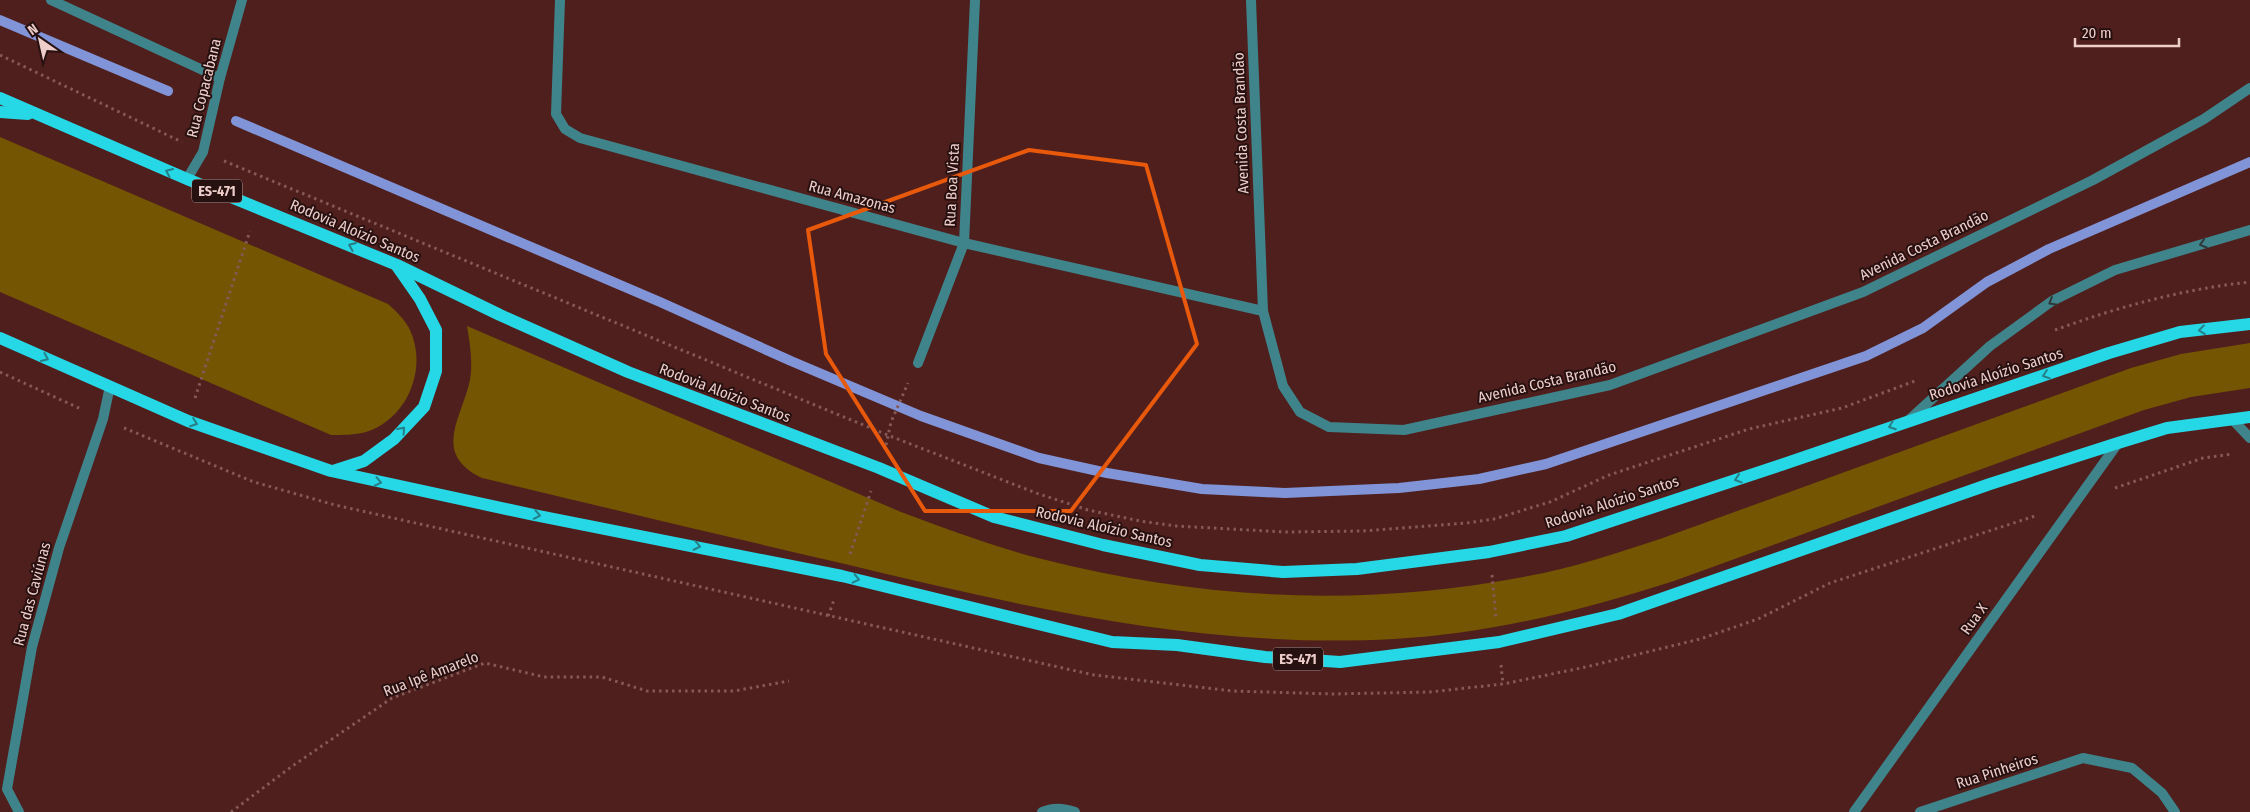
<svg xmlns="http://www.w3.org/2000/svg" width="2250" height="812" viewBox="0 0 2250 812" font-family="'Fira Sans Condensed',sans-serif">
<style>
.green{fill:#745501}
.lines{fill:none;stroke-linecap:round;stroke-linejoin:round}
.stream{stroke:#8094d7;stroke-width:10}
.path{stroke:#845a57;stroke-width:3;stroke-dasharray:2.5 4;stroke-linecap:butt}
.minor{stroke:#3f848b;stroke-width:10}
.primary{stroke:#26d7e6;stroke-width:12}
.oneway{stroke:#267e86}
.oneway2{stroke:#2f393b}
.marked{fill:none;stroke:#e8590c;stroke-width:4;stroke-linejoin:round}
.labels{text-anchor:middle;stroke-width:4;stroke-linejoin:round;paint-order:stroke}
.shield{fill:#271110;stroke:#b29592;stroke-width:1}
.shield-label{font-size:14px;font-weight:bold;fill:#edcdca}
.street-label{font-size:15px;fill:#edcdca;stroke:#271110}
</style>
<rect width="100%" height="100%" fill="#4f1f1d"/>
<g class="green">
<path d="M0 137 388 304C397 312 405 320 410 330 428 369 407 419 366 432 355 435 343 435 331 435L0 292Z"/>
<path d="M467 326 901 512C947 529 994 547 1042 559 1204 600 1364 608 1528 576 1573 568 1617 553 1660 539L2131 368 2181 354 2250 343V388L2191 397 2144 410 1674 581C1583 610 1490 634 1394 639 1205 649 1027 608 845 564 724 536 603 507 482 478 431 453 462 418 470 380 473 362 470 344 467 326Z"/>
</g>
<g class="lines">
<g class="stream">
<path d="M0 20 168 91"/>
<path d="M236 121 660 302 791 361 921 416 1039 458 1107 473 1202 489 1285 493 1399 488 1479 479 1546 464 1866 356 1923 328 1987 282 2049 249 2250 162"/>
</g>
<g class="path">
<path d="M0 55 182 142"/>
<path d="M224 161 890 436 1036 493 1088 510 1140 521 1176 526 1285 532 1362 531 1467 523 1494 519 1550 502 1609 475 1749 429 1842 408 1915 381"/>
<path d="M2055 330C2118 307 2183 289 2250 282"/>
<path d="M0 372 81 409"/>
<path d="M195 398 250 231"/>
<path d="M124 428 254 482 335 505 1094 675 1232 691 1333 694 1430 692 1503 684 1586 667 1700 639 1758 619 1830 583 2038 515"/>
<path d="M886 445 891 422 908 383"/>
<path d="M2115 488 2203 458 2233 454"/>
<path d="M850 554 871 491"/>
<path d="M1492 575 1496 619"/>
<path d="M828 616 834 600"/>
<path d="M1501 665 1503 684"/>
<path d="M231 812 291 767 392 698 485 663 544 677H602L647 691H734L789 681"/>
</g>
<g class="minor">
<path d="M51 0 220 78"/>
<path d="M560 0 556 114 565 129 580 138 964 243 1263 311"/>
<path d="M1251 0 1263 311 1283 386 1300 412 1329 427 1404 430 1610 385 1863 292 2093 180 2204 119 2250 88"/>
<path d="M187 179 203 152 220 78 242 0"/>
<path d="M918 363 964 243 975 0"/>
<path d="M1910 419 1990 346 2052 301 2115 270 2250 230"/>
<path d="M2233 420 2250 438"/>
<path d="M19 812 7 789 32 647 59 548 103 419 110 386"/>
<path d="M1042 812C1053 807 1064 808 1075 812"/>
<path d="M1854 812 2118 443"/>
<path d="M1920 812 2083 758 2132 768 2162 793 2175 812"/>
</g>
<g class="primary">
<path d="M0 98 187 179 397 265 500 315 628 372 879 468 994 517 1103 545 1200 565 1283 572 1357 569 1489 552 1566 536 1781 465 2109 353 2180 332 2250 324"/>
<path d="M0 112 28 114"/>
<path d="M0 338 188 421 331 471 534 515 842 576 1112 642 1177 645 1265 657 1340 662 1499 642 1618 614 1990 484 2118 443 2167 428 2250 417"/>
<path d="M333 471 364 461 394 439 424 407 436 371V330L420 299 397 266"/>
</g>
</g>
<defs><path id="oneway-chevron" d="M-2-3.5L2.5 0L-2 3.5" fill="none" stroke-width="1.6" stroke-linecap="round" stroke-linejoin="round" transform="scale(1.25)"/></defs>
<g class="oneway">
<use href="#oneway-chevron" transform="translate(169 172) rotate(-156)"/>
<use href="#oneway-chevron" transform="translate(352 246) rotate(-157)"/>
<use href="#oneway-chevron" transform="translate(2202 330) rotate(173)"/>
<use href="#oneway-chevron" transform="translate(45 358) rotate(24)"/>
<use href="#oneway-chevron" transform="translate(2046 375) rotate(161)"/>
<use href="#oneway-chevron" transform="translate(194 423) rotate(20)"/>
<use href="#oneway-chevron" transform="translate(1892 426) rotate(160)"/>
<use href="#oneway-chevron" transform="translate(402 430) rotate(-48)"/>
<use href="#oneway-chevron" transform="translate(1738 479) rotate(162)"/>
<use href="#oneway-chevron" transform="translate(378 482) rotate(12)"/>
<use href="#oneway-chevron" transform="translate(537 515) rotate(11)"/>
<use href="#oneway-chevron" transform="translate(697 546) rotate(12)"/>
<use href="#oneway-chevron" transform="translate(856 579) rotate(13)"/>
</g>
<g class="oneway2">
<use href="#oneway-chevron" transform="translate(2203 244) rotate(163)"/>
<use href="#oneway-chevron" transform="translate(2052 302) rotate(149)"/>
</g>
<path class="marked" d="M1029 150 1146 165 1197 344 1071 511H925L826 354 808 230Z"/>
<g class="labels">
<g class="shield">
<rect x="192" y="179.5" width="50" height="23" rx="4"/>
<rect x="1273" y="647.5" width="50" height="23" rx="4"/>
</g>
<g class="shield-label">
<text x="217" y="196">ES-471</text>
<text x="1298" y="664">ES-471</text>
</g>
<g class="street-label">
<text transform="translate(204 88) rotate(-76)" y="5">Rua Copacabana</text>
<text transform="translate(1241 123) rotate(-92)" y="5">Avenida Costa Brandão</text>
<text transform="translate(952 185) rotate(-87)" y="5">Rua Boa Vista</text>
<text transform="translate(852 197) rotate(15)" y="5">Rua Amazonas</text>
<text transform="translate(355 231) rotate(23)" y="5">Rodovia Aloízio Santos</text>
<text transform="translate(1924 245) rotate(-26)" y="5">Avenida Costa Brandão</text>
<text transform="translate(1996 374) rotate(-18)" y="5">Rodovia Aloízio Santos</text>
<text transform="translate(1547 382) rotate(-13)" y="5">Avenida Costa Brandão</text>
<text transform="translate(725 393) rotate(21)" y="5">Rodovia Aloízio Santos</text>
<text transform="translate(1612 502) rotate(-18)" y="5">Rodovia Aloízio Santos</text>
<text transform="translate(1104 527) rotate(13)" y="5">Rodovia Aloízio Santos</text>
<text transform="translate(32 594) rotate(-75)" y="5">Rua das Caviúnas</text>
<text transform="translate(1974 619) rotate(-54)" y="5">Rua X</text>
<text transform="translate(431 674) rotate(-21)" y="5">Rua Ipê Amarelo</text>
<text transform="translate(1997 771) rotate(-18)" y="5">Rua Pinheiros</text>
</g>
</g>
<g transform="translate(40 40) rotate(326)" stroke="#271110" stroke-width="4" paint-order="stroke">
<path d="M0-4L9 19L0 12L-9 19Z" fill="#edcdca"/>
<text y="-8" font-size="14" font-weight="bold" text-anchor="middle" fill="#edcdca">N</text>
</g>
<path d="M2075 38v8h104v-8" fill="none" stroke="#edcdca" stroke-width="2.5"/>
<text x="2082" y="38" font-size="15" fill="#edcdca" stroke="#271110" stroke-width="4" paint-order="stroke">20 m</text>
</svg>
